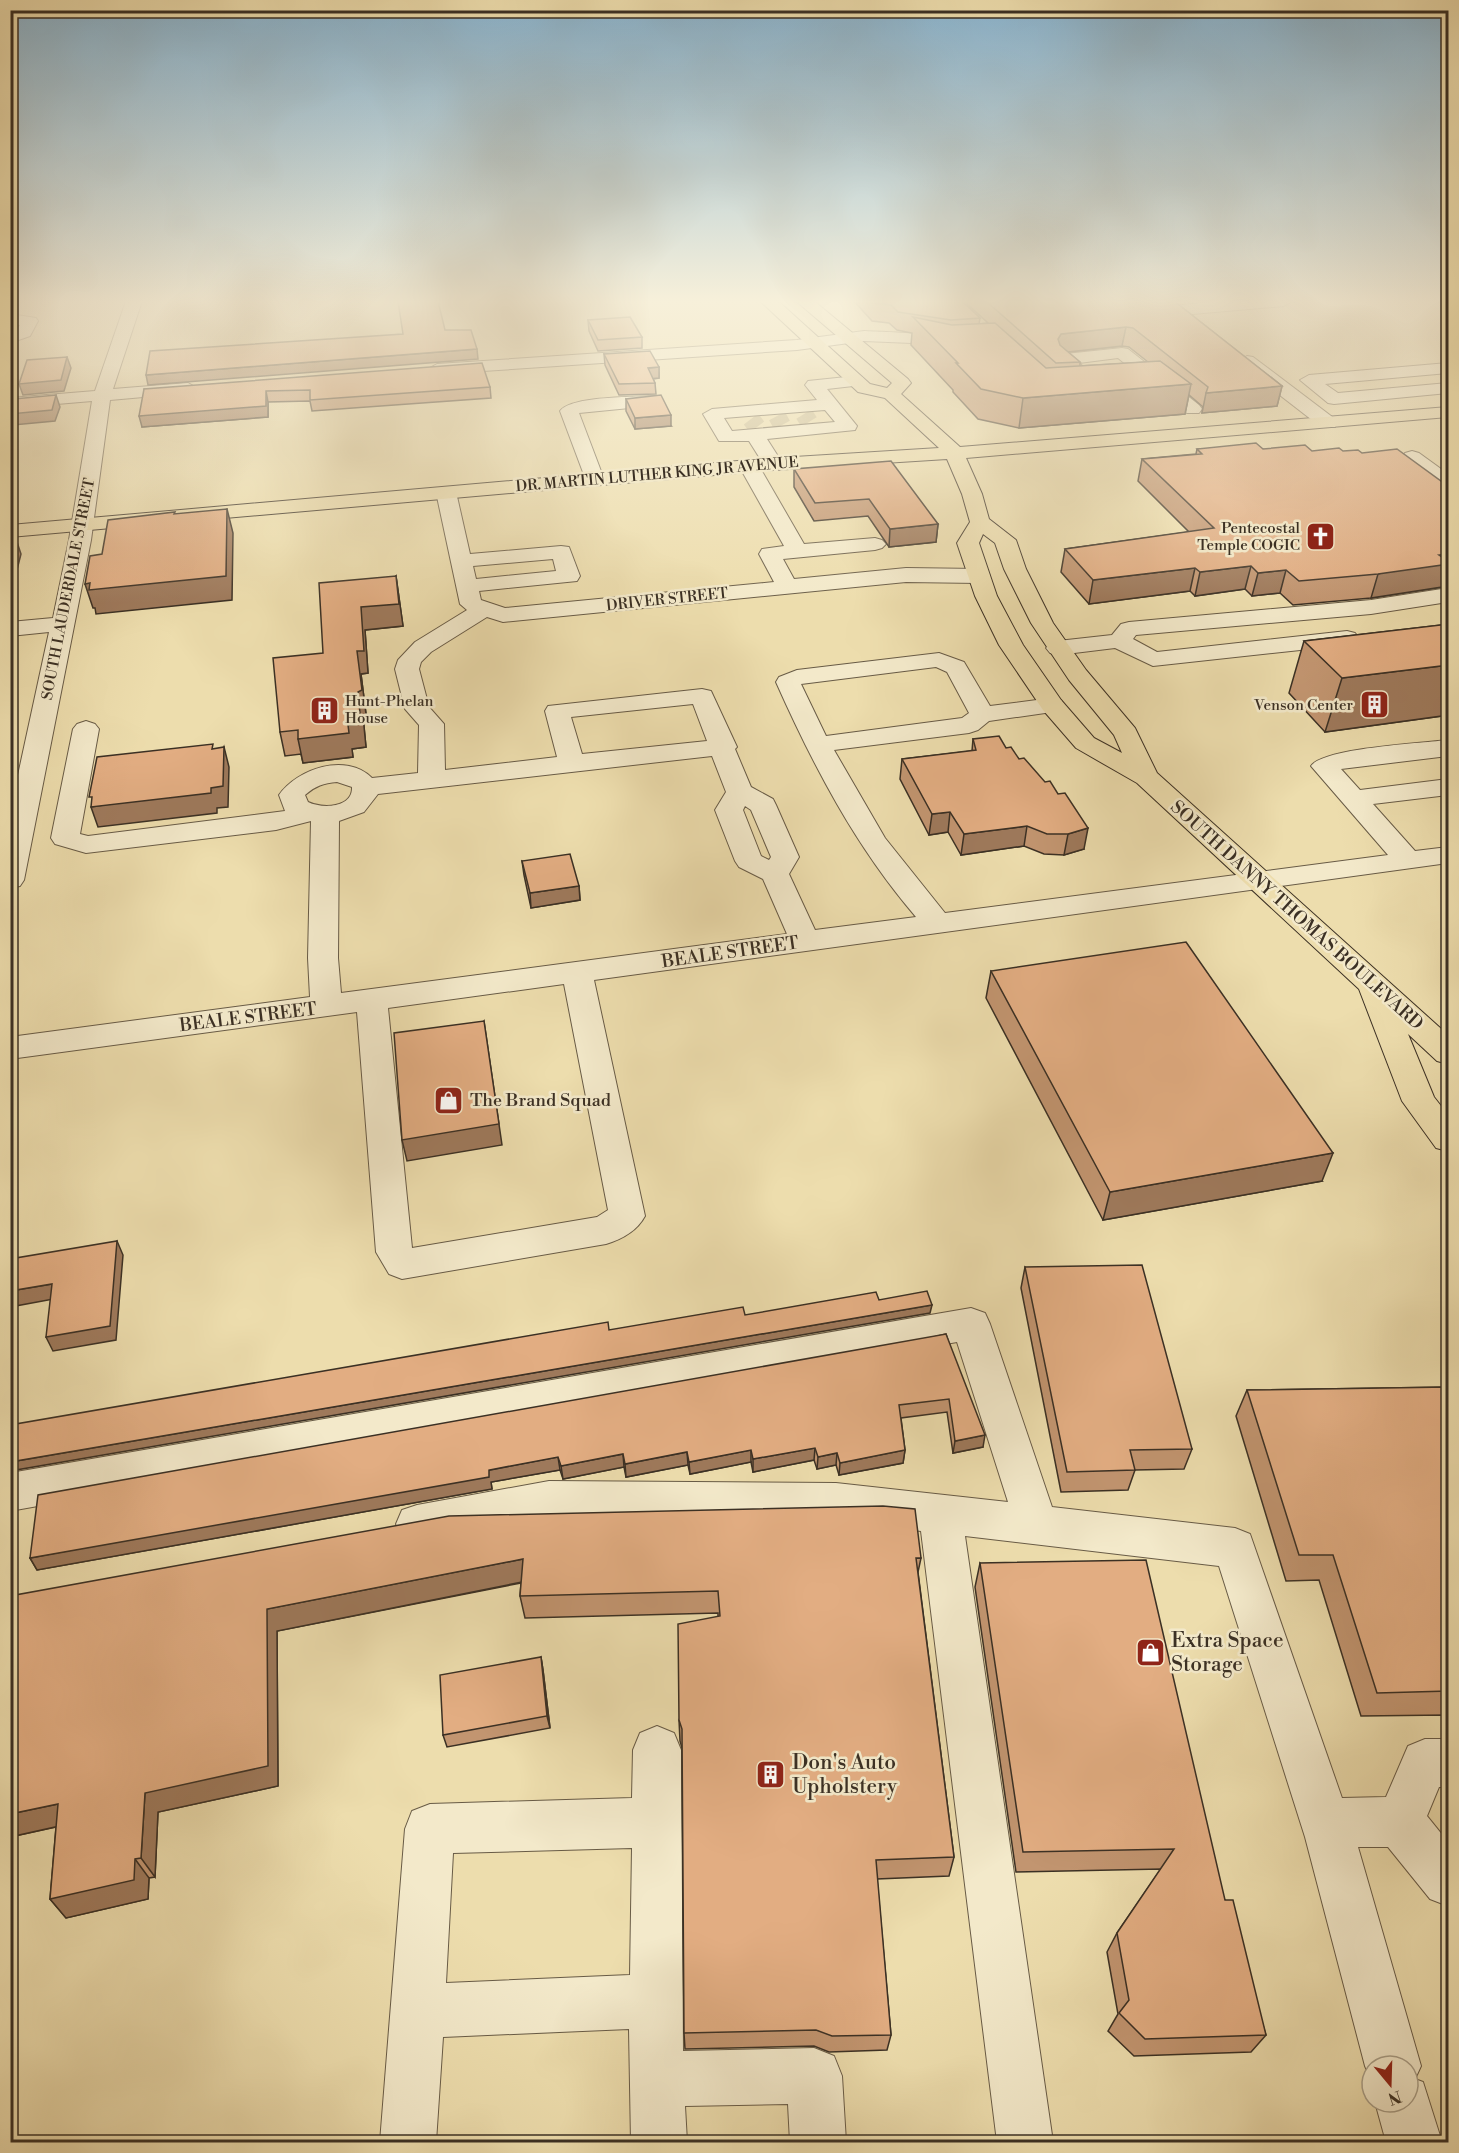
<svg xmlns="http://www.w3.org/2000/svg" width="1459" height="2153" viewBox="0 0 1459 2153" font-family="'Libre Bodoni',serif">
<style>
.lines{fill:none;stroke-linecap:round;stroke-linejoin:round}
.minor-tunnel{stroke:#c9ba92;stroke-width:18;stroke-dasharray:18 9;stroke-linecap:butt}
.minor-casing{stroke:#685b46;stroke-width:2}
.major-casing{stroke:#3b3024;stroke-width:2}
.minor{fill:#f3e9ca;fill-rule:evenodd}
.major{fill:#edddad;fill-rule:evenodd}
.wall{fill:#c29570;stroke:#3b3024;stroke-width:1.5;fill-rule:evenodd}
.shaded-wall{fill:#9e795b;stroke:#3b3024;stroke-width:1.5}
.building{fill:#e2ad82;stroke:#3b3024;stroke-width:1.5}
.labels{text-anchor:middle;stroke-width:5;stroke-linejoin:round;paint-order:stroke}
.far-street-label{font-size:15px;fill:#3b3024;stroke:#f3e9ca}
.far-poi-label{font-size:15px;fill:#3b3024;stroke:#f3e9ca;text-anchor:end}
.street-label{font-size:18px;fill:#3b3024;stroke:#f3e9ca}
.poi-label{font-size:18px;fill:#3b3024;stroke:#f3e9ca;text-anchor:start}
.near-poi-label{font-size:21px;fill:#3b3024;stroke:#f3e9ca;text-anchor:start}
</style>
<rect width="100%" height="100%" fill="#edddad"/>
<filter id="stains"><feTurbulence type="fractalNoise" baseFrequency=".00333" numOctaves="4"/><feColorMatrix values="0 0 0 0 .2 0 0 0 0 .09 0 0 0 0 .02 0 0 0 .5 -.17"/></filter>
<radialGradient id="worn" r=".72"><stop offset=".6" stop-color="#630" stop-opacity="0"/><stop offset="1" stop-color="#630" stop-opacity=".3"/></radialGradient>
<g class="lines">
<g class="minor-tunnel">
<path d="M804 414 809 422"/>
<path d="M777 416 782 425"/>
<path d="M751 419 757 427"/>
</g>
<defs>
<g id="minor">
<path d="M126 301H142L113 389 188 383 197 388 188 393 110 400 91 540 24 880 20 886 10 888V812L49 632 10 636V622L53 618 69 540 92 401 10 408V398L95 391Z"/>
<path d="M1225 301H1292L1284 306 1181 315 1173 310 1181 305Z"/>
<path d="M10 314 36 318 38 321 30 336 10 343V332L17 330 20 325 10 324Z"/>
<path d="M864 331C882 332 955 333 964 345L956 350 912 343 864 341 797 350 437 374 428 369 437 364 797 340Z"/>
<path d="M1122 348 1128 349 1199 405 1202 409 1199 413H1187L1155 388 1143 387 1140 383 1144 379 1118 358 1079 363 1101 382 1092 387 1086 386 1057 359 1065 354Z"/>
<path d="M1247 356 1253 357 1335 419 1337 423 1335 427H1321L1241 365 1238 361Z"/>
<path d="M1448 363V373L1325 384 1338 393 1448 383V393L1334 404 1328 403 1300 380 1309 375Z"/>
<path d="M856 376 862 377 865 381 862 385 827 389 857 426 855 430 767 439 783 464 780 468H766L749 441H719L703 414 712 409 817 400 805 385 808 381ZM825 410 835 422 732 431 724 418Z"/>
<path d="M654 396 660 397 663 401 660 405 579 413 604 479 594 485 587 483 560 411C571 396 634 397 654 396Z"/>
<path d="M1412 451 1419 453 1448 474V489L1441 487 1405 461 1402 457 1405 453Z"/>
<path d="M749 460 759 466 804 544 875 538 882 540 886 544 882 548 875 550 783 559 794 579 906 568 979 569 987 571 990 576 987 581 979 583 906 582 503 622 487 617 431 652 421 662 419 669 429 707 444 724 445 770 557 757 545 711 548 706 702 689 711 691 737 747 735 749 751 787 773 799 776 805 799 857 789 874 815 930 916 917C855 846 813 765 776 682L779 677 797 670 939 653 964 662 990 706 1052 698 1061 700 1064 705 1061 710 1052 712 989 721 978 730 969 733 834 750 885 838 945 913 1388 855 1311 766C1323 748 1423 743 1448 740V756L1341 769 1360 790 1448 779V795L1373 804 1415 851 1448 847V863L594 980 645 1216C637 1231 622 1239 606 1244L402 1279 389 1274 376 1252 357 1012 10 1059V1037L310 997 308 958 311 821 276 830 86 853 55 844 51 838 73 729 77 724 86 721 95 724 99 729 80 834 88 836 285 811 279 795C297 769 346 752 372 778L418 773 419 725 405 709 395 669 398 660 415 642 467 610 460 604 436 492 439 488H453L456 492 470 554 561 546 569 547 580 576 577 581 479 591 481 600 505 608 774 582 759 554 762 549 784 546 739 466ZM553 559 556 571 476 579 473 566ZM936 667 947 672 969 713 962 718 826 736 801 684ZM693 704 707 741 582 754 571 717ZM712 756 726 792 715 810 735 861 739 867 763 879 787 934 341 993 338 958 339 821 364 812 378 794ZM337 782 352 787C353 808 322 809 308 802L305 795C315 786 324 783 337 782ZM745 806 751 810 771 857 769 860 761 856 743 810ZM564 984 608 1210 597 1217 412 1248 388 1008Z"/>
<path d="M1448 588V602L1371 614 1136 635 1133 639 1157 652 1347 631 1355 633 1359 638 1355 643 1347 645 1153 666 1115 648 1058 655 1050 653 1046 648 1050 643 1058 641 1112 635 1121 624 1129 622 1371 600Z"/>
<path d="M971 1308 985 1313 990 1324 1052 1507 1235 1528 1250 1534 1342 1798 1386 1797 1408 1746 1425 1739H1448V1787H1439L1427 1816 1448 1842V1906L1430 1899 1388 1847H1358L1421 2066 1415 2079 1423 2082 1442 2142H1386L1375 2102H1408V2066H1372V2082L1365 2066 1305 1837 1219 1566 965 1536 1053 2142H997L921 1531 836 1521 549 1519 417 1543 402 1538 396 1524 402 1510 417 1505 549 1481 836 1483 1008 1502 957 1342 10 1511V1473Z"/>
<path d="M657 1726 674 1733 681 1750 683 2051 814 2048 834 2056 842 2076 846 2142H790L788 2104 685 2106 687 2142H631L629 2029 443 2037 436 2142H380L405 1829 412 1811 430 1804 632 1798 633 1750 640 1733ZM632 1848 630 1975 446 1983 453 1853Z"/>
</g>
<path id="major" d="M760 301H778L870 384 887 388 892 383 796 301H814L908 379 911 383 901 394 960 447 1448 407V417L966 458 982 494 989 519 1016 540 1026 569 1053 623 1086 670 1135 728 1157 773 1448 1035V1064L1437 1061 1408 1034 1434 1097 1448 1115V1151L1436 1148 1402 1101 1359 989 1137 783 1076 748 1043 710 999 645 975 596 957 543 970 522 962 494 947 459 760 471 10 537V525L760 459 939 448 885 398 858 392ZM983 534 995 543 1004 569 1031 623 1069 680 1114 735 1122 753 1094 738 1061 700 1023 645 997 596 979 543Z"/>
</defs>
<use href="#minor" class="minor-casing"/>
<use href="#major" class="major-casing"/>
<use href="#minor" class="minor"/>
<use href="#major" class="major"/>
</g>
<g class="wall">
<path d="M854 301H962L980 318 979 324 988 323 964 301H1174L1282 386 1277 406 1202 413 1203 407 1189 395 1185 414 1019 428 978 419 953 392V390L911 345 912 333 897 330 889 323 872 321ZM1122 346 1129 347 1148 362 1080 366V362L1068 352Z"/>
<path d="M588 320 642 337V348L598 351 589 331Z"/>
<path d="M604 354 659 367V378L653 379 655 383 656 394 619 395 605 365Z"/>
<path d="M490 387 491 398 312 411 310 401 268 402V417L142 427 144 389Z"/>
<path d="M626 399 671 426 635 429 626 411Z"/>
<path d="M1197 449H1263L1449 574 1448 576H1446L1442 587 1371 598 1293 605 1280 593 1252 596 1245 589 1195 596 1190 591 1089 604 1061 572 1065 549 1189 532 1138 481 1142 459 1196 454Z"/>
<path d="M794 469 938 524 936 542 889 547 868 516 814 521 794 487Z"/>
<path d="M396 576 403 626 365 630 368 673 361 674 366 714 363 716 366 747 352 749 353 757 303 763 301 754 285 756 280 732 323 653Z"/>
<path d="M1449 624V715L1325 732 1289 693 1304 641Z"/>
<path d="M973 739 1006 748 1019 759 1084 849 1064 855 1044 854 1024 846 961 855 948 832 929 835 900 779 902 759 972 751Z"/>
<path d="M522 861 579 886 580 900 531 908 524 875Z"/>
<path d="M991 971 1322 1181 1103 1220 986 998Z"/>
<path d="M1025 1267 1192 1449 1184 1469 1135 1470 1128 1490 1061 1492 1021 1288Z"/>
<path d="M946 1334 983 1447 953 1453 947 1412 901 1418 905 1450 903 1463 839 1475 836 1465 817 1469 814 1460 753 1472 751 1462 690 1474 688 1465 626 1477 624 1467 563 1479 560 1470 491 1482 492 1489 37 1570 30 1558Z"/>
<path d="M1449 1387V1721L1447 1715 1361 1716 1319 1580 1286 1581 1236 1416 1247 1390Z"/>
<path d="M921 1558 918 1572 954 1857 949 1876 877 1879 891 2035 887 2050 829 2052 814 2046 685 2049 684 2033 682 1748 680 1741 679 1720 718 1617V1613L525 1618 520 1596 521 1583 277 1631 278 1786 158 1812 155 1877 149 1878 148 1899 66 1918 50 1899 56 1827 10 1837V1596Z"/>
<path d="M980 1563 1225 1900 1266 2035 1251 2052 1134 2056 1108 2031 1118 2014 1107 1952 1117 1933 1161 1869 1016 1872 975 1587Z"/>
<path d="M541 1657 543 1670 550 1728 447 1747 443 1735Z"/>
</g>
<g class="shaded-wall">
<path d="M1126 327 1122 346 1059 353 1058 339 1061 334Z"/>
<path d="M477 349 478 359 148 385 146 375Z"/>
<path d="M67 357 71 368 64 391 23 395 19 384Z"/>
<path d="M659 367V378L648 379V368Z"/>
<path d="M1191 384 1185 414 1019 428 1023 398Z"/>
<path d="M1282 386 1277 406 1202 413 1206 393Z"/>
<path d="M266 391 268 402V417L142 427 139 416Z"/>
<path d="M56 395 60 407 55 421 13 425 10 418V414Z"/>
<path d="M671 415V426L635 429V418Z"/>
<path d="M227 509 233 533 232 600 96 614 95 608H93L85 584Z"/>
<path d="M938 524 936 542 889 547 890 529Z"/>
<path d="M12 527 21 554 10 597V533Z"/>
<path d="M1449 554V574L1448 576H1446L1442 587 1371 598 1378 574 1439 555Z"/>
<path d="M1251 566 1245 589 1195 596 1200 572Z"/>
<path d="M1195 568 1190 591 1089 604 1093 580Z"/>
<path d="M1286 570 1280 593 1252 596 1258 573Z"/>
<path d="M396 576 403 626 365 630 368 673 361 674 366 714 363 716 366 747 352 749 353 757 303 763 298 739 348 725 358 692 357 651 361 607Z"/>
<path d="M1449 665V715L1325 732 1342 678Z"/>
<path d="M224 747 229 767 228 807 217 808V813L98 827 91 807 211 788Z"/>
<path d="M950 812 948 832 929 835 932 814Z"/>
<path d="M1027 826 1024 846 961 855 964 834Z"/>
<path d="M1088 828 1084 849 1064 855 1068 834Z"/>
<path d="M579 886 580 900 531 908 530 893Z"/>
<path d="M484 1021 502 1145 407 1161 402 1140Z"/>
<path d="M1333 1153 1322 1181 1103 1220 1110 1192Z"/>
<path d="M117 1241 123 1255 116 1340 53 1351 46 1337Z"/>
<path d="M52 1284 59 1298 10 1307V1291Z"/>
<path d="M932 1305 930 1313 10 1471V1462Z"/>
<path d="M985 1435 983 1447 953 1453 955 1441Z"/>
<path d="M815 1448 814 1460 753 1472V1459Z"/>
<path d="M751 1450V1462L690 1474 689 1462Z"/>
<path d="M905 1450 903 1463 839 1475 840 1463Z"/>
<path d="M687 1452 688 1465 626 1477 625 1464Z"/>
<path d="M837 1453 836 1465 817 1469 818 1457Z"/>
<path d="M623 1454 624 1467 563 1479 561 1466Z"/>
<path d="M558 1457 560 1470 491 1482 492 1489 37 1570 30 1558Z"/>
<path d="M523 1559 527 1581 277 1631 278 1786 158 1812 155 1877 141 1858 145 1793 267 1609Z"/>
<path d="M541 1657 543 1670 550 1728 547 1716Z"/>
<path d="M58 1804 73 1823 10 1837V1814Z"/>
<path d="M135 1859 149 1878 148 1899 66 1918 50 1899Z"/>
</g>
<g class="building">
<path d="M398 301H438L445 330H471L477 349 146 375 150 351 403 334Z"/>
<path d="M871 301H962L980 318 951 320 898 312 891 305 873 303Z"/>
<path d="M986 301H1174L1282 386 1206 393 1208 387 1133 328 1126 327 1061 334 1058 339 1060 345 1080 362 1056 363Z"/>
<path d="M630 317 642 337 598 340 588 320Z"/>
<path d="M913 317 952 325 995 323 1046 368 1160 361 1191 384 1023 398 981 389 956 363H958Z"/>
<path d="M650 351 659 367 648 368 655 383 619 384 604 354Z"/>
<path d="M67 357 61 380 19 384 27 360Z"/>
<path d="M482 363 490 387 310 400V390L266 391V406L139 416 144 389Z"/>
<path d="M56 395 52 410 10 414V409L14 399Z"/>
<path d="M661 395 671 415 635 418 626 399Z"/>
<path d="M1256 443 1263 449 1305 445 1312 451 1339 448 1343 451 1358 450 1362 453 1397 449 1449 487V554L1439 555 1449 562V564L1378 574 1299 581 1286 570 1258 573 1251 566 1200 572 1195 568 1093 580 1065 549 1214 528 1142 459 1202 454 1197 449Z"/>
<path d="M891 461 938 524 890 529 869 499 815 503 794 469Z"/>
<path d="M227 509 226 576 89 590 90 583 85 584 90 556 102 554 108 520 175 512 174 514Z"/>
<path d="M396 576 399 604 361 607 364 651H357L362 690 358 692 361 724 348 725 349 733 298 739V730L280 732 273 658 323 653 319 583Z"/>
<path d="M1449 624V665L1342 678 1304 641Z"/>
<path d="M999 736 1006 748 1011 747 1019 759 1024 758 1045 782 1050 781 1058 794 1065 793 1088 828 1068 834H1047L1027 826 964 834 950 812 932 814 902 759 976 750 973 739Z"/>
<path d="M213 744 212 749 224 747 223 786 211 788V793L91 807 92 797H89L97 757Z"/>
<path d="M570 854 579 886 530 893 522 861Z"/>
<path d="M1186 942 1333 1153 1110 1192 991 971Z"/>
<path d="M484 1021 499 1124 402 1140 394 1033Z"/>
<path d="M117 1241 110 1326 46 1337 52 1284 10 1291V1259Z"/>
<path d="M1142 1265 1192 1449 1130 1450 1135 1470 1067 1472 1025 1267Z"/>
<path d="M927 1291 932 1305 10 1462V1425L608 1322 609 1330 743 1307 745 1315 876 1292 879 1300Z"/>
<path d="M946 1334 985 1435 955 1441 949 1399 899 1405 905 1450 840 1463 837 1453 818 1457 815 1448 753 1459 751 1450 689 1462 687 1452 625 1464 623 1454 561 1466 558 1457 489 1470V1477L30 1558 38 1495Z"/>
<path d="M1449 1387V1691L1377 1693 1333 1555H1299L1247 1390Z"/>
<path d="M883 1506 915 1509 921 1558H916L954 1857 876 1860 891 2035 832 2036 816 2030 684 2033 682 1729 679 1720 678 1624 720 1616 718 1591 520 1596 523 1559 267 1609 268 1766 145 1793 141 1858 135 1859 134 1880 50 1899 58 1804 10 1814V1596L449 1516Z"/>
<path d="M1146 1560 1225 1900H1233L1266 2035 1145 2039 1119 2013 1129 2000 1117 1933 1174 1849 1023 1852 980 1563Z"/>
<path d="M541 1657 547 1716 443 1735 440 1675Z"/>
</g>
<linearGradient id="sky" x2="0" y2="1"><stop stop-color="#89b6d3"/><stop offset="0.5" stop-color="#f7f0da"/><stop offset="1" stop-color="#f7f0da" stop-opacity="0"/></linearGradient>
<rect width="1459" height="603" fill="url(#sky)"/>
<defs>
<symbol id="church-square" viewBox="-11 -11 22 22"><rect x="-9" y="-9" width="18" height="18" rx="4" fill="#8f2418" stroke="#f3e9ca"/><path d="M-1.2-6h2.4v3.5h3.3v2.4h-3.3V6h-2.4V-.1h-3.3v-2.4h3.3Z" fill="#fff"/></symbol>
<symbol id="building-square" viewBox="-11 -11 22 22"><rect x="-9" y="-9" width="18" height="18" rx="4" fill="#8f2418" stroke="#f3e9ca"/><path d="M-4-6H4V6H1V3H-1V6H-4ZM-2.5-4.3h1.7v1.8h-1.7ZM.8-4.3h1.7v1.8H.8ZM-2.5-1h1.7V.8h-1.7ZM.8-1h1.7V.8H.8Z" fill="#fff"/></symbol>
<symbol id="shop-square" viewBox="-11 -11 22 22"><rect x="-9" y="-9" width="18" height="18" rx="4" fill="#8f2418" stroke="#f3e9ca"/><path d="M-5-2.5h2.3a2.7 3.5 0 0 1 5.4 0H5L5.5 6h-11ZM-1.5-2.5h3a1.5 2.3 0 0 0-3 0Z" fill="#fff"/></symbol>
</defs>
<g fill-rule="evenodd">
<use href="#church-square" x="1304" y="520" width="33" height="33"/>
<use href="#building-square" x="1358" y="688" width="33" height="33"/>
<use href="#building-square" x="308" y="694" width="33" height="33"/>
<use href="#shop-square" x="432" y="1084" width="33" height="33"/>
<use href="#shop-square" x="1134" y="1636" width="33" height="33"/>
<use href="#building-square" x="754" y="1758" width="33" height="33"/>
</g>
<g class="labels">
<g class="far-street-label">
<text transform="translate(657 474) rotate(-5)" y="5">DR. MARTIN LUTHER KING JR AVENUE</text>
<text transform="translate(68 589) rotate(-79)" y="5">SOUTH LAUDERDALE STREET</text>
<text transform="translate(667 599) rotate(-6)" y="5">DRIVER STREET</text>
</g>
<g class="far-poi-label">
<text x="1300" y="533">Pentecostal<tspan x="1300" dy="17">Temple COGIC</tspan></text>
<text x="345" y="706" text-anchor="start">Hunt-Phelan<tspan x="345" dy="17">House</tspan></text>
<text x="1353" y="710">Venson Center</text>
</g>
<g class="street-label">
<text transform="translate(1297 915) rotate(42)" y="6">SOUTH DANNY THOMAS BOULEVARD</text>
<text transform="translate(730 952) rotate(-8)" y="6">BEALE STREET</text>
<text transform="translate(248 1017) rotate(-7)" y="6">BEALE STREET</text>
</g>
<g class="poi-label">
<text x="470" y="1106">The Brand Squad</text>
</g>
<g class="near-poi-label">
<text x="1171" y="1647">Extra Space<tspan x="1171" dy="24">Storage</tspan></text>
<text x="792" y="1769">Don's Auto<tspan x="792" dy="24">Upholstery</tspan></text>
</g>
</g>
<rect width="1459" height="2153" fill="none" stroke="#edddad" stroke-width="36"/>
<rect x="12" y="12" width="1435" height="2129" fill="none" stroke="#3b3024" stroke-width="3"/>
<rect x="18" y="18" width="1423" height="2117" fill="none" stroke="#3b3024" stroke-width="1.5"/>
<g transform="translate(1390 2084) rotate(161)"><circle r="28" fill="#f3e9ca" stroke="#a99f88" stroke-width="1.5"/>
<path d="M0-4.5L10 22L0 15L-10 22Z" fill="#8f2418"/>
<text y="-9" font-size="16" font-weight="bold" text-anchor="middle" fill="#3b3024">N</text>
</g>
<rect width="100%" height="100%" filter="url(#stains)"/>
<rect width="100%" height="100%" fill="url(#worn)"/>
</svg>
